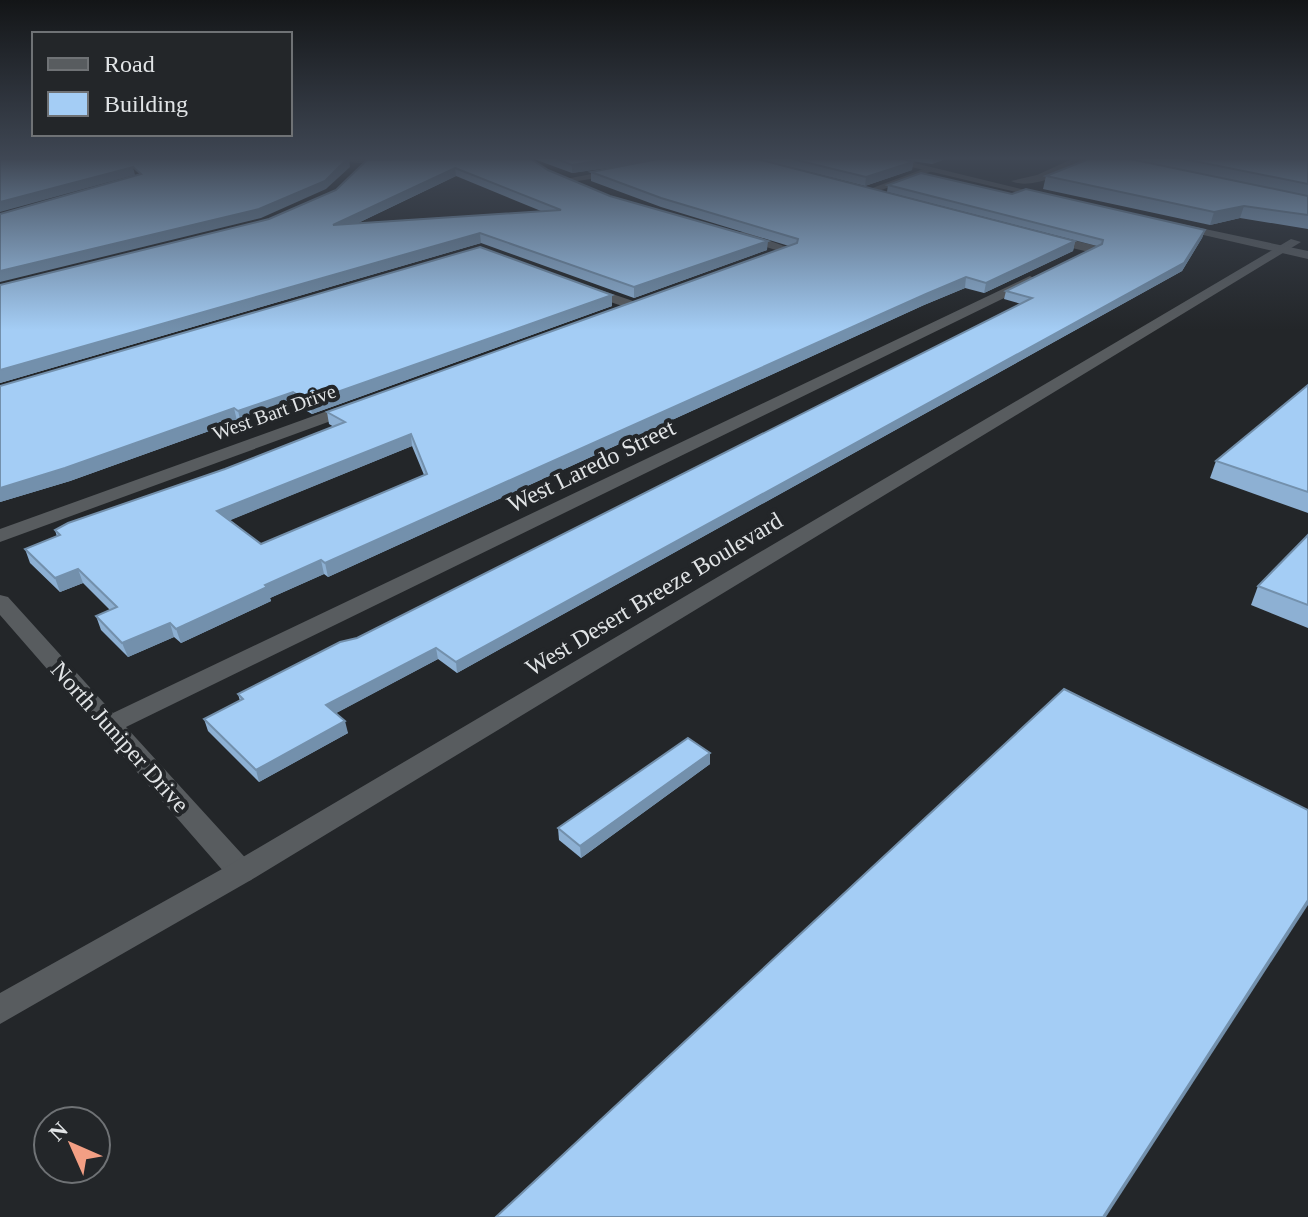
<svg xmlns="http://www.w3.org/2000/svg" width="1308" height="1217" viewBox="0 0 1308 1217" font-family="'Times New Roman',serif">
<style>
.lines{fill:none;stroke-linecap:round;stroke-linejoin:round}
.minor{fill:#585c5f;fill-rule:evenodd}
.tertiary{fill:#585c5f;fill-rule:evenodd}
.secondary{fill:#585c5f;fill-rule:evenodd}
.wall{fill:#8db0d3;fill-rule:evenodd}
.shaded-wall{fill:#7390ac}
.building{fill:#a4cdf5;stroke:#7390ac;stroke-width:2;fill-rule:evenodd}
.labels{text-anchor:middle;stroke-width:8;stroke-linejoin:round;paint-order:stroke}
.far-street-label{font-size:20px;fill:#e1e4e6;stroke:#232629}
.street-label{font-size:24px;fill:#e1e4e6;stroke:#232629}
</style>
<rect width="100%" height="100%" fill="#232629"/>
<g class="lines">
<g class="minor">
<path d="M926 168 935 170 868 195 859 193Z"/>
<path d="M618 169 622 174 565 183 560 180Z"/>
<path d="M737 232H745L795 250 789 254 737 238Z"/>
<path d="M1047 234 1097 246 1099 249 1093 253 1043 241 1041 238Z"/>
<path d="M1030 276 1037 280 1035 283 126 727 251 864 256 872 251 880 241 883 231 880 0 615V595L8 597 113 713Z"/>
<path d="M586 285 636 302 638 305 631 309 581 292 579 289Z"/>
<path d="M355 401 363 406 361 410 0 542V529Z"/>
</g>
<g class="tertiary">
<path d="M297 159H395L398 162 393 165Z"/>
<path d="M1072 159H1082V164C1066 174 1028 190 1011 181L1037 175Z"/>
<path d="M1291 239 1301 242 251 880 0 1024V993L231 864Z"/>
</g>
<g class="secondary">
<path d="M878 159H898L1054 197 1049 200Z"/>
<path d="M1177 223 1308 251V259L1173 228 1171 226Z"/>
</g>
</g>
<g class="wall">
<path d="M534 159H757L1075 241 1073 251 984 293 965 288 924 305 328 577 324 574 270 598 271 601 181 643 174 637 128 657 101 630 96 616 110 610 83 583 60 592 30 563 25 549 57 537 55 530 225 469 334 427 329 424 327 412 789 246 661 207 591 181V172L628 165 572 173ZM412 446 424 475 261 544 230 520Z"/>
<path d="M758 159H945L932 164 905 160 913 162 912 170 865 186Z"/>
<path d="M1089 159H1308V229L1240 218 1210 225 1043 189 1046 176Z"/>
<path d="M367 160 548 170 610 196 767 250 634 298 481 243 0 383V285L269 219 336 190ZM456 176 541 211 358 223Z"/>
<path d="M888 185 1012 194 1205 230 1202 238 1182 271 457 673 438 659 336 713 348 733 259 782 208 731 204 719 240 701 238 694 357 638 1021 304 1004 299 1006 291 1097 246 887 192Z"/>
<path d="M612 295V306L312 414 295 404 241 423 237 421 70 481 0 502V386Z"/>
<path d="M1308 385V513L1210 478 1216 461Z"/>
<path d="M1308 535V628L1251 605 1258 586Z"/>
<path d="M710 753V764L581 858 559 840 558 828Z"/>
</g>
<g class="shaded-wall">
<path d="M349 159 350 167 326 189 261 218 0 282V271Z"/>
<path d="M609 159H669L572 173V165Z"/>
<path d="M933 159H945L932 164Z"/>
<path d="M913 162 912 170 865 186 866 177Z"/>
<path d="M133 167 135 175 0 212V202Z"/>
<path d="M455 168 456 176 335 234 333 225Z"/>
<path d="M1244 206 1240 218 1210 225 1214 212Z"/>
<path d="M1205 230 1202 238 1182 271 457 673 456 662Z"/>
<path d="M480 233 481 243 0 383V370Z"/>
<path d="M768 241 767 250 634 298V287Z"/>
<path d="M1075 241 1073 251 984 293 986 283Z"/>
<path d="M966 277 965 288 924 305 328 577 325 563 926 294Z"/>
<path d="M612 295V306L312 414 309 402Z"/>
<path d="M293 392 295 404 241 423 238 411Z"/>
<path d="M234 408 237 421 70 481 0 502V488Z"/>
<path d="M411 434 412 446 221 524 217 511Z"/>
<path d="M321 560 324 574 270 598 271 601 181 643 176 629 265 585Z"/>
<path d="M78 569 83 583 60 592 55 578Z"/>
<path d="M170 623 174 637 128 657 122 643Z"/>
<path d="M436 648 438 659 329 717 326 705Z"/>
<path d="M345 721 348 733 259 782 256 770Z"/>
<path d="M710 753V764L581 858 580 846Z"/>
<path d="M1308 900V905L1106 1217H1103Z"/>
</g>
<g class="building">
<path d="M0 159H347L325 181 259 209 0 271V214L141 174 133 167 0 202Z"/>
<path d="M531 159 548 170 610 196 768 241 634 287 480 233 0 370V285L269 219 336 190 367 160ZM455 168 561 210 333 225Z"/>
<path d="M557 159H609L572 165Z"/>
<path d="M658 159H757L1075 241 986 283 966 277 926 294 325 563 321 560 265 585 267 587 176 629 170 623 122 643 96 616 117 607 78 569 55 578 25 549 60 535 55 530 68 523 225 469 345 422 327 412 797 243 798 239 661 198 591 172ZM411 434 427 474 261 544 217 511Z"/>
<path d="M792 159H903L913 162 866 177Z"/>
<path d="M1089 159H1130L1308 196V215L1244 206 1214 212 1046 176Z"/>
<path d="M1184 159H1308V184Z"/>
<path d="M921 173 1012 194 1026 189 1205 230 1184 263 456 662 436 648 326 705 345 721 256 770 204 719 243 699 238 694 340 642 357 638 1032 298 1006 291 1102 244 1103 240 888 185Z"/>
<path d="M480 247 612 295 309 402 293 392 238 411 234 408 65 468 0 488V386Z"/>
<path d="M1308 385V492L1216 461Z"/>
<path d="M1308 535V605L1258 586Z"/>
<path d="M1064 689 1308 810V900L1103 1217H496Z"/>
<path d="M688 738 710 753 580 846 558 828Z"/>
</g>
<linearGradient id="sky" x2="0" y2="1"><stop stop-color="#131517"/><stop offset="0.48" stop-color="#3f4754"/><stop offset="1" stop-color="#3f4754" stop-opacity="0"/></linearGradient>
<rect width="1308" height="330" fill="url(#sky)"/>
<g class="labels">
<g class="far-street-label">
<text transform="translate(274 412) rotate(-20)" y="7">West Bart Drive</text>
</g>
<g class="street-label">
<text transform="translate(591 466) rotate(-26)" y="8">West Laredo Street</text>
<text transform="translate(654 594) rotate(-31)" y="8">West Desert Breeze Boulevard</text>
<text transform="translate(120 737) rotate(48)" y="8">North Juniper Drive</text>
</g>
</g>
<rect x="32" y="32" width="260" height="104" fill="#232629" stroke="#6f7275" stroke-width="2"/>
<rect x="48" y="58" width="40" height="12" fill="#585c5f" stroke="#6f7275" stroke-width="2"/>
<text x="104" y="72" font-size="24" fill="#e1e4e6">Road</text>
<rect x="48" y="92" width="40" height="24" fill="#a4cdf5" stroke="#6f7275" stroke-width="2"/>
<text x="104" y="112" font-size="24" fill="#e1e4e6">Building</text>
<g transform="translate(72 1145) rotate(315)"><circle r="38" fill="#232629" stroke="#6f7275" stroke-width="2"/>
<path d="M0-6L14 30L0 20L-14 30Z" fill="#f39f84"/>
<text y="-12" font-size="22" font-weight="bold" text-anchor="middle" fill="#e1e4e6">N</text>
</g>
</svg>
